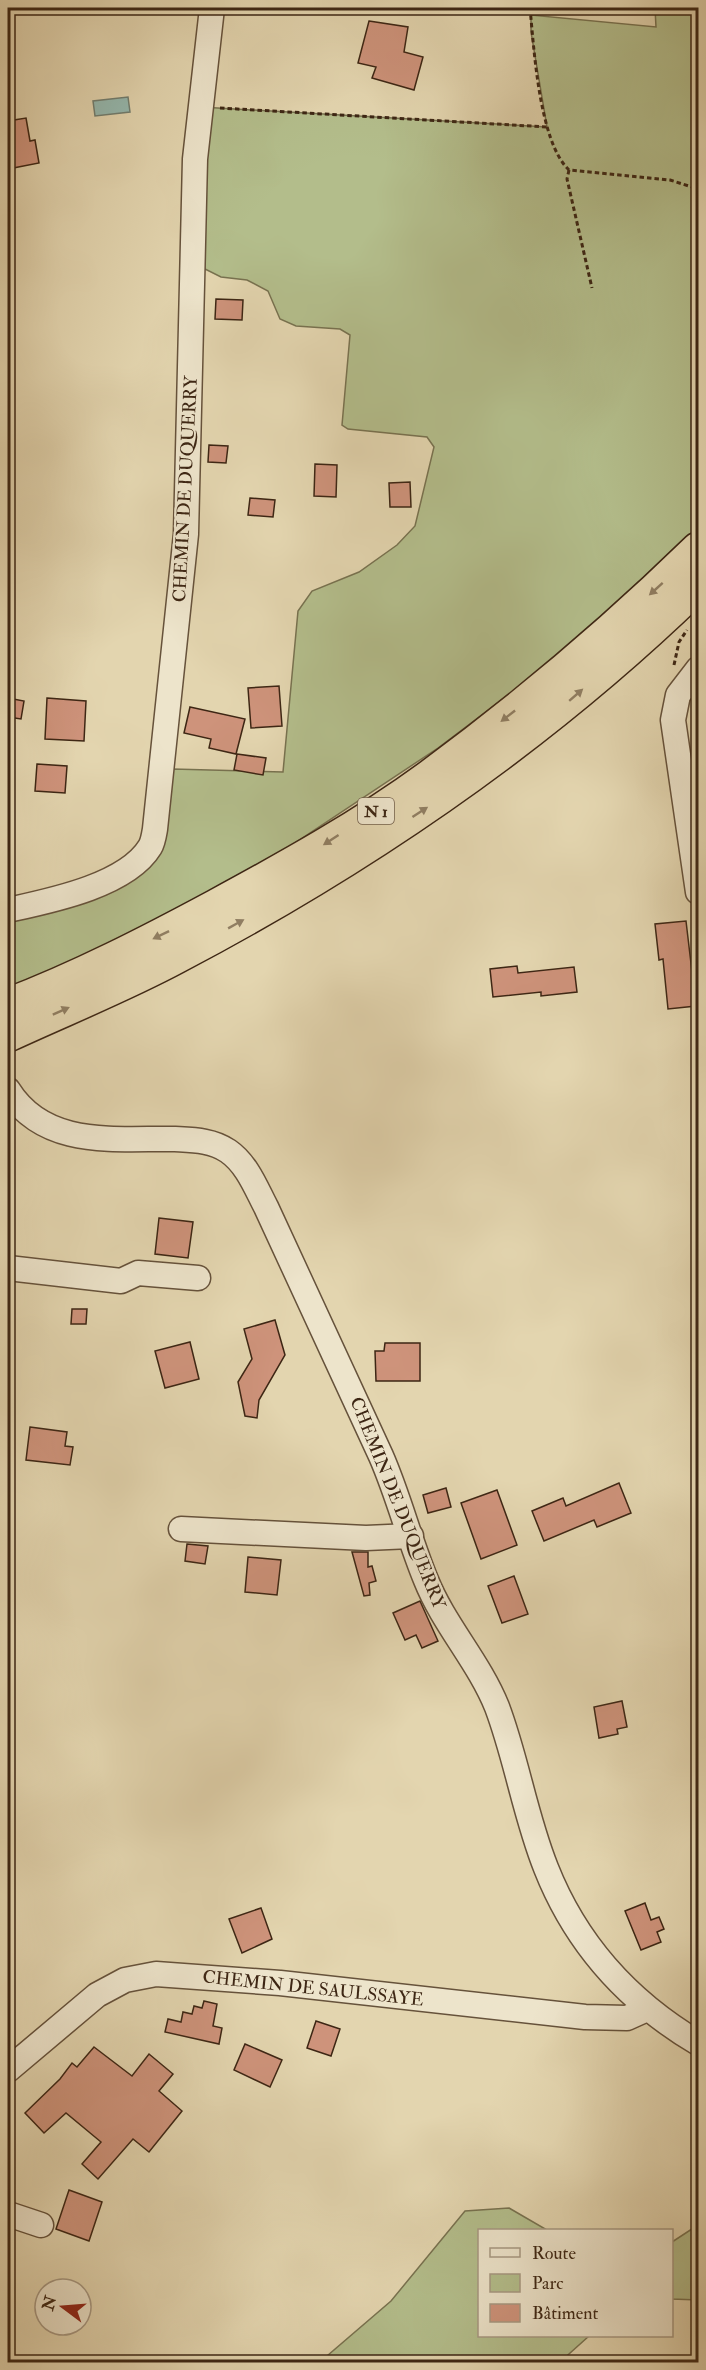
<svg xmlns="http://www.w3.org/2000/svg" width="706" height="2370" viewBox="0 0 706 2370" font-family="'IM FELL Double Pica',serif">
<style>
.green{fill:#b3bd8b;stroke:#787250;stroke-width:1.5}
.water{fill:#95b8ae;stroke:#727e70;stroke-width:1.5}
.building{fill:#ce937b;stroke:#3d2614;stroke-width:1.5}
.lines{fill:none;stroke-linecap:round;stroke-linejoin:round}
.minor-casing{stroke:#66523b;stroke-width:27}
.highway-casing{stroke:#3d2614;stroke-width:36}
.path{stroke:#3d2614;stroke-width:3;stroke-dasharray:4.5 3;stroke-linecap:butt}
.minor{stroke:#ede4cb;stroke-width:24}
.highway{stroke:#e3d5af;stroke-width:33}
.oneway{fill:#907e62}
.labels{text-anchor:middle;stroke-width:4.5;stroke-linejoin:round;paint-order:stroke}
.shield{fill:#ede4cb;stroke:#725f4b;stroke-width:1.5}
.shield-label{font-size:16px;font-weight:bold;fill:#3d2614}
.street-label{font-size:18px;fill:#3d2614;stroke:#ede4cb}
</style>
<rect width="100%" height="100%" fill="#e3d5af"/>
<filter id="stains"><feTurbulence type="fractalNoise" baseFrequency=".00333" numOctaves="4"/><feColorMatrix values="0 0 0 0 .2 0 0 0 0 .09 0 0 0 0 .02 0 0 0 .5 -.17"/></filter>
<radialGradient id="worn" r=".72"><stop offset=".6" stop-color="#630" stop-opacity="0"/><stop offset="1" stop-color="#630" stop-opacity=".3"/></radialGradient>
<g class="green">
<path d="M655 8H698V527L603 615 523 684 438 748 212 898 70 965 8 989V918L142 866 173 769 283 772 298 611 312 591 359 572 397 545 415 526 434 447 427 437 348 429 342 425 350 335 340 329 296 326 280 319 268 291 247 280 221 277 193 263 201 107 547 127 531 32V15L656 27Z"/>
<path d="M509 2208 547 2230H480V2336H589L560 2362H320L391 2301 465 2211Z"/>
<path d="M698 2225V2300L672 2299V2242Z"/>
</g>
<path class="water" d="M128 97 130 112 95 116 93 101Z"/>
<g class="building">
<path d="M369 21 408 27 404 52 423 57 414 90 372 78 376 67 358 63Z"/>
<path d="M26 118 30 141 35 140 39 163 8 169V121Z"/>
<path d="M216 299 243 300 242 320 215 319Z"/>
<path d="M209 445 228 446 226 463 208 462Z"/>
<path d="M315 464 337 465 336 497 314 496Z"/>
<path d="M410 482 411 507H390L389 483Z"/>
<path d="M250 498 275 500 273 517 248 515Z"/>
<path d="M279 686 282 726 251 728 248 688Z"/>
<path d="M8 698 24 701 21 719 8 717Z"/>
<path d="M47 698 86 701 84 741 45 739Z"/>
<path d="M190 707 245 719 236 754 209 748 211 739 184 733Z"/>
<path d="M237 754 266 758 263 775 234 770Z"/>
<path d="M37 764 67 766 65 793 35 791Z"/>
<path d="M686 921 696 1006 668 1009 663 959 659 960 655 924Z"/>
<path d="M517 966 518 973 574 967 577 992 541 996V992L493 997 490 969Z"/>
<path d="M159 1218 193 1222 188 1258 155 1254Z"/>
<path d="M72 1309H87L86 1324H71Z"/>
<path d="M275 1320 285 1355 259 1400 257 1418 245 1416 238 1382 252 1359 244 1329Z"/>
<path d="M190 1342 199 1379 165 1388 155 1351Z"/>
<path d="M385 1343H420V1381H376L375 1351H384Z"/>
<path d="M30 1427 67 1432 65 1446 73 1447 70 1465 26 1460Z"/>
<path d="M619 1483 631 1513 597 1527 594 1520 544 1541 532 1511 563 1498 566 1506Z"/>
<path d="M446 1488 451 1507 428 1513 423 1495Z"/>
<path d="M497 1490 517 1545 481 1559 461 1503Z"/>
<path d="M187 1544 208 1546 205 1564 185 1561Z"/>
<path d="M352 1552H368V1567L372 1566 376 1581 369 1583 370 1595 364 1596Z"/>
<path d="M248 1557 281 1560 277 1595 245 1592Z"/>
<path d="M514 1576 528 1614 502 1623 488 1586Z"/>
<path d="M420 1601 438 1641 422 1648 416 1635 405 1640 393 1613Z"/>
<path d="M622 1701 627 1727 617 1729 618 1734 599 1738 594 1707Z"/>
<path d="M645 1903 651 1920 659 1917 664 1929 657 1932 661 1942 641 1950 625 1911Z"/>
<path d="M261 1908 272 1939 242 1953 229 1919Z"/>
<path d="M204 2001 217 2004 213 2026 222 2028 219 2044 165 2032 168 2019 181 2022 183 2012 192 2014 194 2006 202 2008Z"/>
<path d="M316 2021 340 2029 331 2056 307 2048Z"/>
<path d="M245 2044 282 2060 270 2087 234 2070Z"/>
<path d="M94 2047 132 2076 149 2054 173 2074 159 2091 182 2111 149 2152 133 2139 98 2179 82 2164 101 2142 66 2113 44 2133 25 2113 60 2079 72 2063 77 2067Z"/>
<path d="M69 2190 102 2202 89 2241 56 2229Z"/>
</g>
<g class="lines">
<defs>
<g id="minor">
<path d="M698 669 678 695 673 720 698 892"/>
<path d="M8 910C49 901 126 886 150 847 153 842 154 835 155 829L186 534 195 159 212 8"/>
<path d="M8 1090C45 1149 115 1138 175 1139 193 1140 212 1140 228 1151 247 1164 256 1188 266 1207L381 1456C399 1497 409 1539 426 1580 444 1625 479 1662 497 1707 517 1760 525 1816 546 1868 576 1944 629 2002 698 2043"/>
<path d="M8 1268 121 1281 138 1273 198 1278"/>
<path d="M181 1529 366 1538 411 1536"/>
<path d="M8 2070 97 1995 125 1980 156 1974 280 1983 585 2017 627 2018 647 2009"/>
<path d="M8 2214 41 2225"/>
</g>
<g id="highway">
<path d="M8 1005C79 978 149 942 216 906 288 867 362 826 429 777 524 707 614 631 698 549"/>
<path d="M8 1035C64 1009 122 986 176 957 366 857 544 735 698 585"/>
</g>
</defs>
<use href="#minor" class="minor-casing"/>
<use href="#highway" class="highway-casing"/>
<g class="path">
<path d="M530 8C534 48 539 142 569 170L670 180 698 189"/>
<path d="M220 108 547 127"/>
<path d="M569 170 567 179 592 288"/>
<path d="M674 665 679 642 687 630"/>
</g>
<use href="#minor" class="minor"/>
<use href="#highway" class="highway"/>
</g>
<defs><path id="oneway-solid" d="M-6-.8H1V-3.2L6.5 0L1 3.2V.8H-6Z" transform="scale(1.5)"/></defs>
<g class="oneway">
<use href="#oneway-solid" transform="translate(656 589) rotate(138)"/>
<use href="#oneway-solid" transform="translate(576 695) rotate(-41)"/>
<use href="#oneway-solid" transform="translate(508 716) rotate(142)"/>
<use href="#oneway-solid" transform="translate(420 812) rotate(-33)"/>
<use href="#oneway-solid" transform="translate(331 840) rotate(147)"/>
<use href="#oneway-solid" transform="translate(236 924) rotate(-29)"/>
<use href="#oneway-solid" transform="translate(161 935) rotate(154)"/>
<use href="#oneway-solid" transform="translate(61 1011) rotate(-24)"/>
</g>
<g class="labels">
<rect class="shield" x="358" y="798" width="36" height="26" rx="4.5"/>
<g class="shield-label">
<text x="376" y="817">N 1</text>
</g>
<g class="street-label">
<text transform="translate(185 489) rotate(-87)" y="6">CHEMIN DE DUQUERRY</text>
<text transform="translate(398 1503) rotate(68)" y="6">CHEMIN DE DUQUERRY</text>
<text transform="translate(313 1988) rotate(6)" y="6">CHEMIN DE SAULSSAYE</text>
</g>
</g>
<rect width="706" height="2370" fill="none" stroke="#e3d5af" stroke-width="30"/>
<rect x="9" y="9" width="688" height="2352" fill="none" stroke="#3d2614" stroke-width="3"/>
<rect x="15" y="15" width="676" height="2340" fill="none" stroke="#3d2614" stroke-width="1.5"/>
<rect x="478" y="2229" width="195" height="108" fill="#ede4cb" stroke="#a79882" stroke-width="1.5"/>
<rect x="490" y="2248" width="30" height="9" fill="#ede4cb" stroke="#a79882" stroke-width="1.5"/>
<text x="532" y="2259" font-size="18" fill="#3d2614">Route</text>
<rect x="490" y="2274" width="30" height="18" fill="#b3bd8b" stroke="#a79882" stroke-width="1.5"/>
<text x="532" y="2289" font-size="18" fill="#3d2614">Parc</text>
<rect x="490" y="2304" width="30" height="18" fill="#ce937b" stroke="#a79882" stroke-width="1.5"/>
<text x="532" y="2319" font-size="18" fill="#3d2614">Bâtiment</text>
<g transform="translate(63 2307) rotate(286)"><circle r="28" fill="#ede4cb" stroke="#a79882" stroke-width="1.5"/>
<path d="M0-4.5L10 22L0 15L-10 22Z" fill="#8f2418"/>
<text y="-9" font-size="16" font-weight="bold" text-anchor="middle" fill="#3d2614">N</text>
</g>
<rect width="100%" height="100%" filter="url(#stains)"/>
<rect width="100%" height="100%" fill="url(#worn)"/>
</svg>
